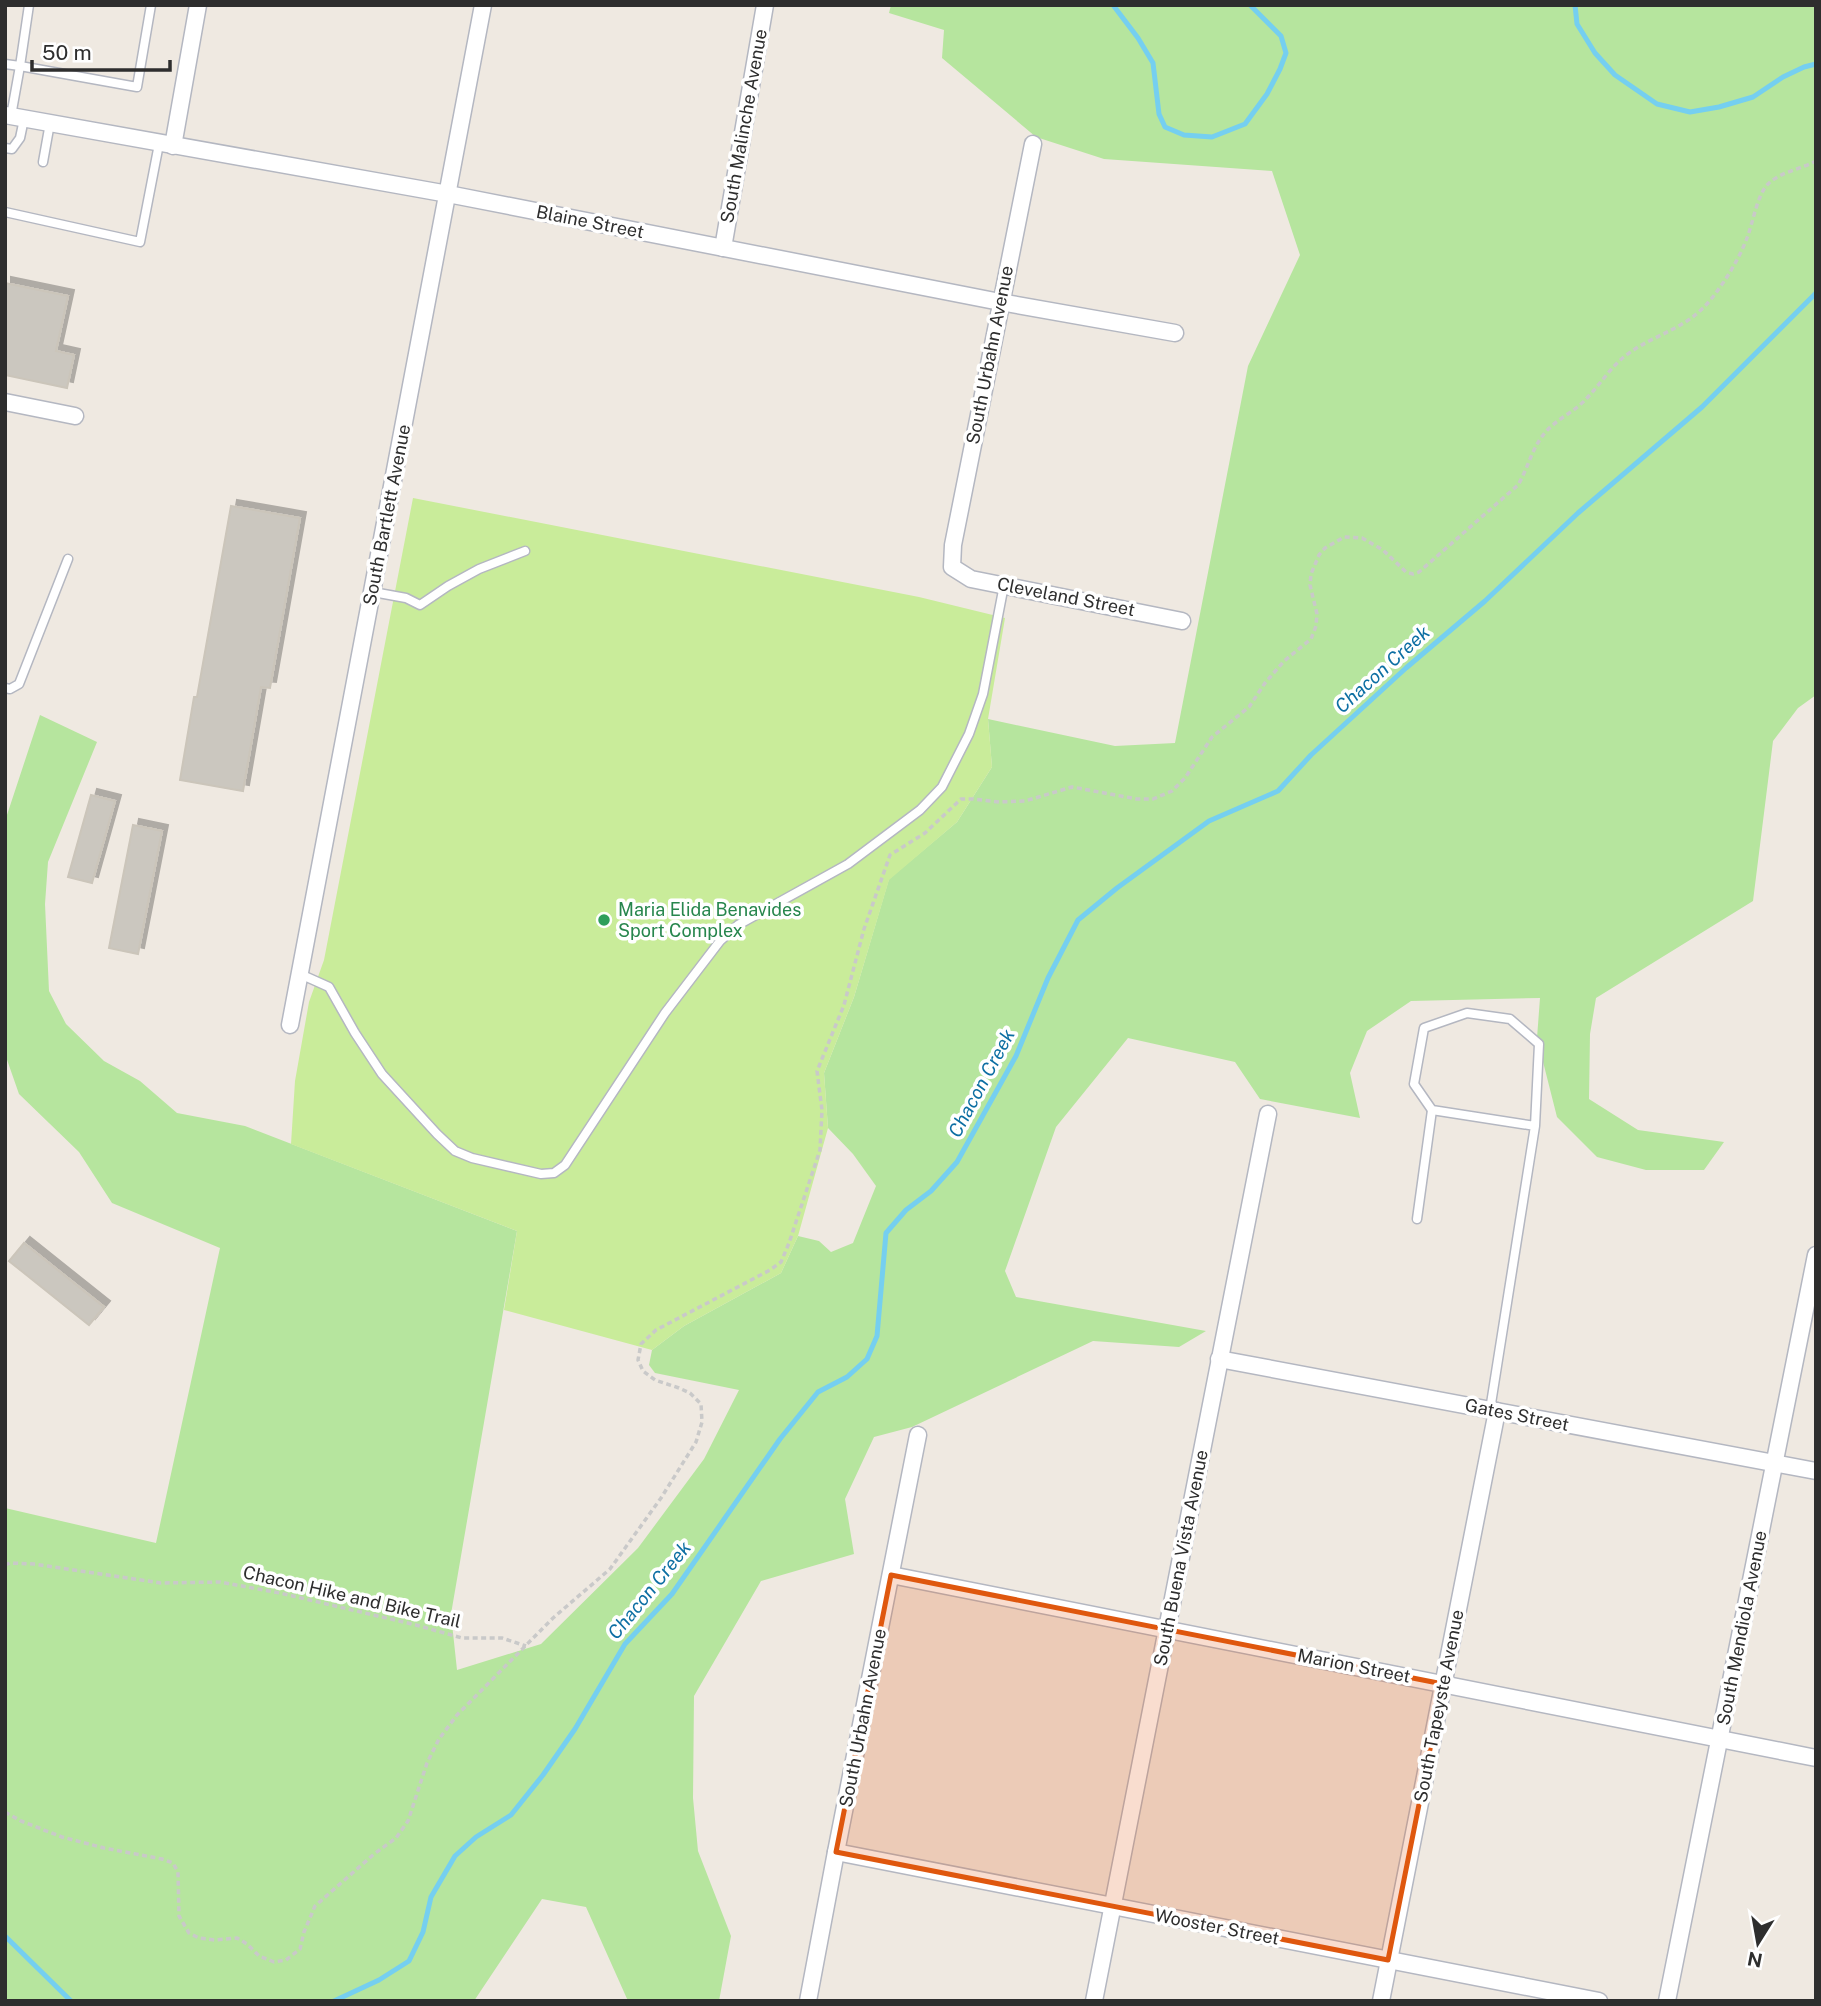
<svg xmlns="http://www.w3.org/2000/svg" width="1821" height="2006" viewBox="0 0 1821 2006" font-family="'Public Sans',sans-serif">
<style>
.green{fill:#b6e59e}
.pitch{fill:#c9ec9a}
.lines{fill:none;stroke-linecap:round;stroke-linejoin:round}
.stream{stroke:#75cff0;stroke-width:5}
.building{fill:#cbc7bf;stroke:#cbc5ba;stroke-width:2;filter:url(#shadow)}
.lane-casing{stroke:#b4b7c1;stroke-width:11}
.street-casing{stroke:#b4b7c1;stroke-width:19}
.path{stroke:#c9c9c9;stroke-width:3.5;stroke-dasharray:5 3.5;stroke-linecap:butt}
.lane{stroke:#fff;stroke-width:8}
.street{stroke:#fff;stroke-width:16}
.marked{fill:#df570e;fill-opacity:0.2;stroke:#df570e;stroke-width:5;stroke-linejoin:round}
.leisure-dot{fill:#2e9e5b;stroke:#fff;stroke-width:2.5}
.labels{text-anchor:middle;stroke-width:7;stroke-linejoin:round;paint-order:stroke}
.street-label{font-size:18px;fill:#2e2e2e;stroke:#fff}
.leisure-label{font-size:18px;fill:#27864d;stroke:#fff;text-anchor:start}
.water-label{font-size:19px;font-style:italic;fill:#0d6fa3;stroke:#fff}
</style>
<defs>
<filter id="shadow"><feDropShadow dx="6" dy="-6" stdDeviation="0" flood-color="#0004"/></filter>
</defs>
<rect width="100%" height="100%" fill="#efe9e1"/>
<path class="green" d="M891 5H1816V695L1798 708 1773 741 1753 901 1596 998 1590 1034 1589 1099 1638 1130 1724 1142 1704 1170H1646L1597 1157 1557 1117 1537 1038 1540 998 1411 1001 1367 1031 1350 1073 1360 1118 1260 1099 1235 1062 1128 1038 1056 1127 1005 1271 1016 1297 1206 1331 1179 1347 1093 1341 912 1427 874 1437 845 1499 854 1554 761 1581 694 1696 693 1798 698 1851 731 1936 719 2001H628L586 1907 542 1899 474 2001H5V1508L156 1543 220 1248 112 1203 79 1152 19 1094 5 1054V821L40 715 97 742 48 862 45 904 49 991 66 1024 104 1061 140 1081 177 1113 245 1126 517 1231 451 1614 457 1670 541 1644 638 1548 704 1459 739 1390 655 1373 649 1365 652 1350 684 1326 781 1273 798 1236 819 1241 831 1252 853 1243 876 1186 853 1154 828 1128 824 1073 854 997 889 879 957 822 992 767 988 719 1115 746 1175 743 1248 366 1300 255 1272 171 1104 159 1036 137 942 58 944 30 889 13Z"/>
<path class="pitch" d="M413 498 919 597 1005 618 988 719 992 767 957 822 889 880 854 997 824 1073 828 1128 798 1236 781 1273 684 1326 652 1350 504 1310 517 1231 291 1144 295 1081 309 1002 324 960Z"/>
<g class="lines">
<g class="stream">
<path d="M1113 5 1138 38 1153 63 1159 114 1165 127 1184 135 1212 137 1245 124 1267 94 1280 69 1286 53 1281 36 1250 5"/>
<path d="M1575 5 1577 24 1595 53 1615 75 1657 104 1690 112 1719 107 1753 97 1783 77 1804 67 1816 64"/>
<path d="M5 1936 71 2001"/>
<path d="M334 2001 379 1980 409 1961 423 1932 431 1897 455 1856 476 1837 511 1815 543 1775 575 1729 625 1644 672 1594 780 1439 818 1392 847 1377 867 1359 877 1336 886 1233 906 1210 931 1191 957 1162 1016 1056 1048 978 1078 920 1117 888 1209 821 1278 791 1311 755 1406 668 1485 601 1578 513 1702 407 1816 293"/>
</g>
</g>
<g class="building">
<path d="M5 283 68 296 56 351 74 355 67 388 5 375Z"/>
<path d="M231 506 300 518 270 688 261 687 243 791 180 780 194 697H197Z"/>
<path d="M91 795 115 801 92 883 68 877Z"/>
<path d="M133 825 162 831 138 954 109 948Z"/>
<path d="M24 1243 104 1307 89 1325 9 1261Z"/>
</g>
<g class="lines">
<defs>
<g id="lane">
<path d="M29 5 20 66 137 87 151 5"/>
<path d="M5 64 20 66 11 116"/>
<path d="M5 148 12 149 20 138 24 119"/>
<path d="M43 162 50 123"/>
<path d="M5 212 140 242 159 144"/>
<path d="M373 592 406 598 420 605 448 586 479 569 525 551"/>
<path d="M5 688 10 689 19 684 68 559"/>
<path d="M300 974 329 987 355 1033 382 1074 437 1134 455 1151 472 1158 541 1174 554 1173 565 1165 665 1013 720 941 738 925 848 864 920 810 942 787 969 734 983 694 1004 585"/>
<path d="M1417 1219 1432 1110"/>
<path d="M1490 1410 1535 1126 1539 1044 1510 1019 1467 1013 1424 1028 1414 1084 1432 1110 1535 1126"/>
</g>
<g id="street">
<path d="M5 115 448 194 1000 302 1175 333"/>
<path d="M1033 144 953 545 952 567 971 579 1182 621"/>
<path d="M173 146 198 5"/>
<path d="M723 248 765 5"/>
<path d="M5 402 75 416"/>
<path d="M290 1025 483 5"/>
<path d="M1219 1359 1816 1471"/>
<path d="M891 1575 1816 1758"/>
<path d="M836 1852 1599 2001"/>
<path d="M808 2001 836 1852 918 1435"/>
<path d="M1094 2001 1268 1114"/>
<path d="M1381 2001 1497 1411"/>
<path d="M1667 2001 1816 1255"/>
</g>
</defs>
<use href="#lane" class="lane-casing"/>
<use href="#street" class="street-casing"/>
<g class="path">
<path d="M5 1565 10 1563 34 1564 161 1583 220 1582 280 1593 416 1625 462 1638H502L526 1646"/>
<path d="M5 1812 21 1821 62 1837 104 1848 162 1859 173 1863 178 1872 179 1916 189 1933 199 1938 215 1940 237 1938 247 1944 259 1956 274 1962 286 1960 300 1949 304 1932 315 1906 374 1854 396 1838 408 1821 427 1763 439 1739 457 1715 553 1618 610 1569 661 1498 696 1442 702 1422 701 1404 690 1393 679 1388 655 1380 643 1371 638 1360 641 1344 656 1330 770 1270 781 1262 789 1243 820 1150 822 1110 817 1071 844 1005 864 929 890 855 925 833 961 799H973L999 802 1025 801 1072 787 1137 799H1153L1172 791 1185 778 1212 737 1249 707 1265 683 1284 661 1311 639 1316 626 1317 614 1310 585 1311 574 1319 555 1325 548 1344 537 1362 538 1383 550 1406 572 1413 574 1419 572 1518 485C1527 470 1531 452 1541 438 1552 421 1572 414 1585 400 1599 386 1610 368 1625 356 1655 333 1687 330 1712 298 1726 280 1739 259 1747 238 1753 223 1757 195 1768 184 1780 172 1801 169 1816 161"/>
</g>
<use href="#lane" class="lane"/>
<use href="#street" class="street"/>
</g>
<path class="marked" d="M891 1575 1443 1684 1388 1960 836 1852Z"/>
<circle class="leisure-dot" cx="604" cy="920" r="7"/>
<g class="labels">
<g class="street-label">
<text transform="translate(744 126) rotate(-80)" y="6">South Malinche Avenue</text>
<text transform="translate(590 222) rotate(11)" y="6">Blaine Street</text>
<text transform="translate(990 355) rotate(-79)" y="6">South Urbahn Avenue</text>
<text transform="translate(387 515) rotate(-79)" y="6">South Bartlett Avenue</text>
<text transform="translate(1066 597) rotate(11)" y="6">Cleveland Street</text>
<text transform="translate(1517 1415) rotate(11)" y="6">Gates Street</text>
<text transform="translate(1181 1558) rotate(-79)" y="6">South Buena Vista Avenue</text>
<text transform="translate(352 1597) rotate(13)" y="6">Chacon Hike and Bike Trail</text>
<text transform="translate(1742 1628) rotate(-79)" y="6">South Mendiola Avenue</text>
<text transform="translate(1354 1666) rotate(11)" y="6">Marion Street</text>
<text transform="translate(1439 1706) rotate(-79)" y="6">South Tapeyste Avenue</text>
<text transform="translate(863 1718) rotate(-79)" y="6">South Urbahn Avenue</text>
<text transform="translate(1217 1927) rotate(11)" y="6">Wooster Street</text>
</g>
<g class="leisure-label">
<text x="618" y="916">Maria Elida Benavides<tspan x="618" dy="21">Sport Complex</tspan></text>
</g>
<g class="water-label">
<text transform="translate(1382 669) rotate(-42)" y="7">Chacon Creek</text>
<text transform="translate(981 1083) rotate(-62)" y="7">Chacon Creek</text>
<text transform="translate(649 1590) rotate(-51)" y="7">Chacon Creek</text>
</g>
</g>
<rect width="1821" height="2006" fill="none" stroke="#2e2e2e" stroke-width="14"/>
<g transform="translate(1758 1943) rotate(191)" stroke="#ffffff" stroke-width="5" paint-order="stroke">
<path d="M0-5L12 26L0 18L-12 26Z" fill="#2e2e2e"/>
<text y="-10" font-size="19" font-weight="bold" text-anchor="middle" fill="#2e2e2e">N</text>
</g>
<path d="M32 60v10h138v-10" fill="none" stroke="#2e2e2e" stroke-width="3.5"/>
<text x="42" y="60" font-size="21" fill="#2e2e2e" stroke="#ffffff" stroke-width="5" paint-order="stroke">50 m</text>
</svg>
